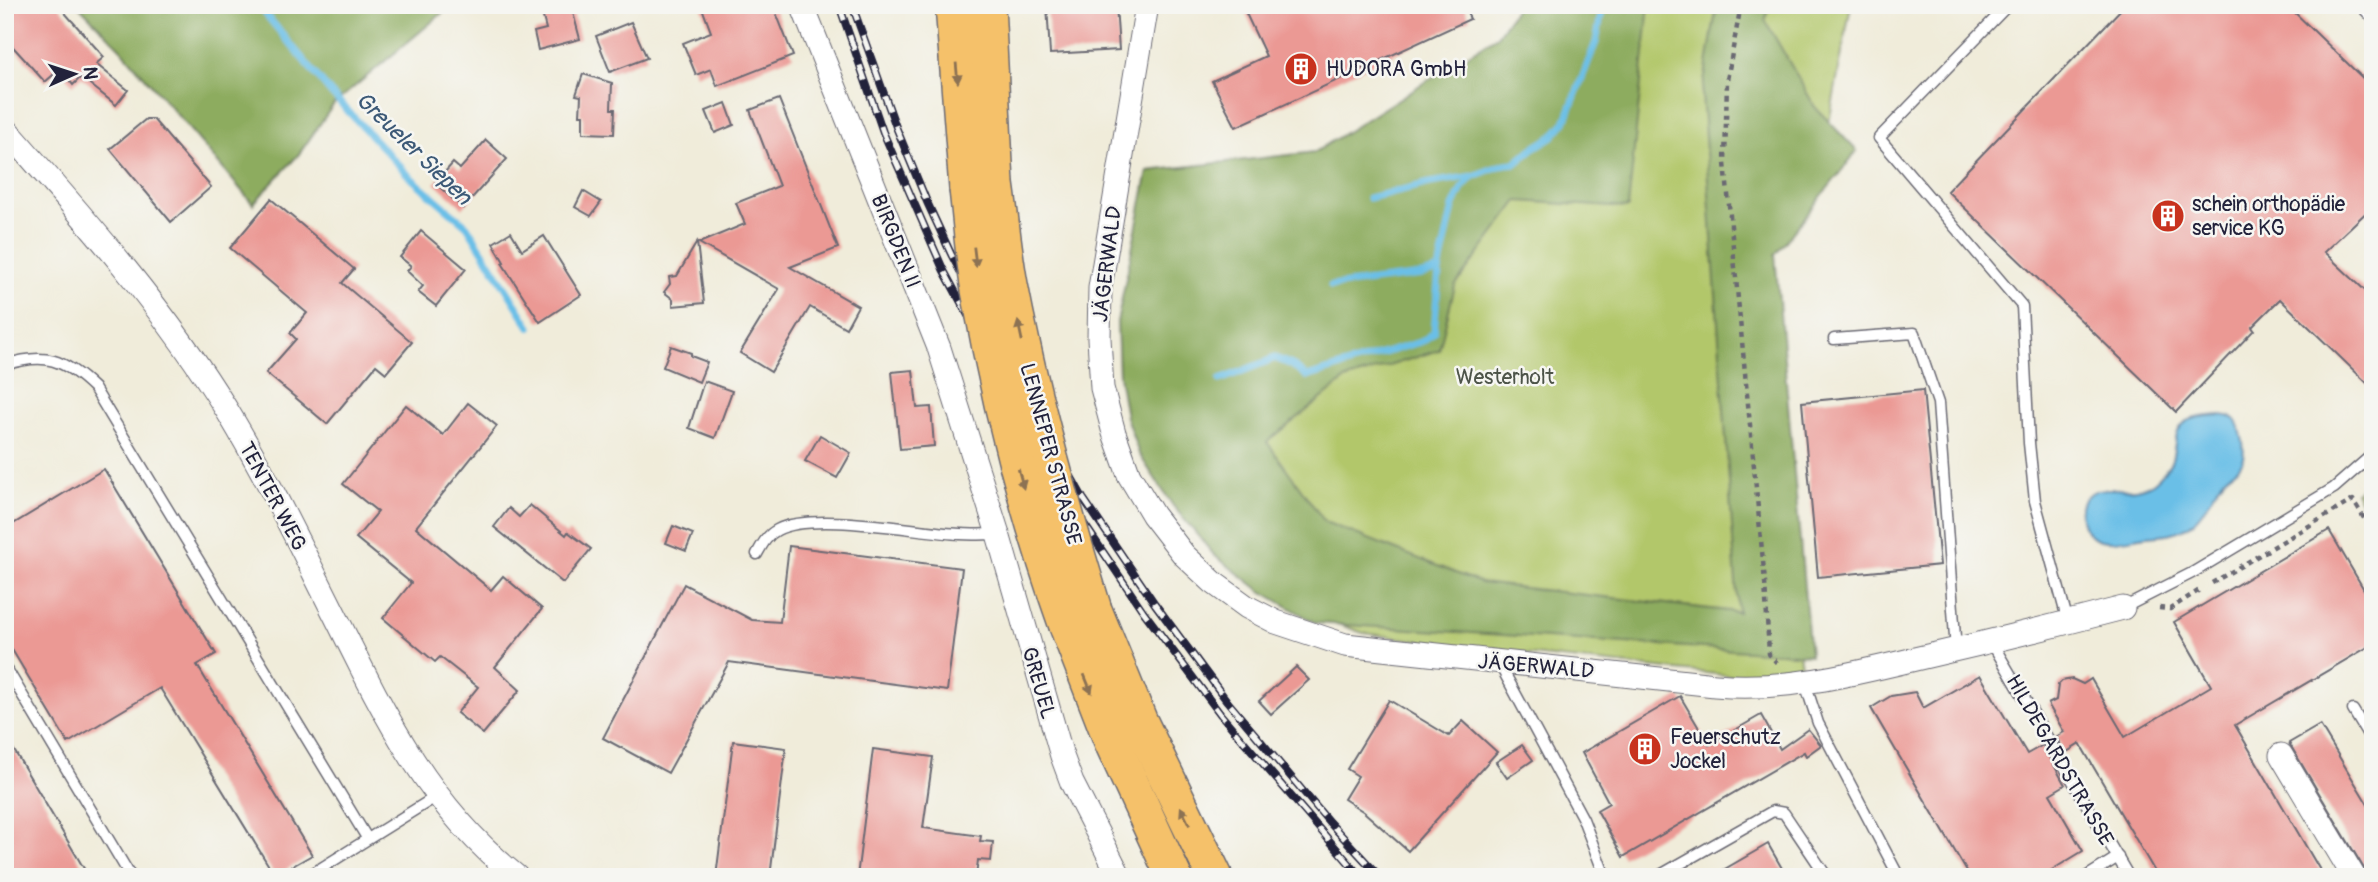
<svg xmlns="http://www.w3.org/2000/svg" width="2378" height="882" viewBox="0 0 2378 882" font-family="Pangolin,sans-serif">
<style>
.green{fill:#b2c76b;stroke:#6a7453;stroke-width:2}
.forest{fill:#8dac5f;stroke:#58674d;stroke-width:2}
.water{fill:#6bbfe7;stroke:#467091;stroke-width:2}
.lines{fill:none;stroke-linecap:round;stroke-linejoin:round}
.stream{stroke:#6bbfe7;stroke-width:7}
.building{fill:#eb9994}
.service-casing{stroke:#6a6973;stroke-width:13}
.minor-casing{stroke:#6a6973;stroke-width:25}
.primary-casing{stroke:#6a6973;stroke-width:38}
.path{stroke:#6a6973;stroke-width:4.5;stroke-dasharray:5 5;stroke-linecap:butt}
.service{stroke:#fff;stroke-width:10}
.minor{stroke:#fff;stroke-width:23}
.primary{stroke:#f5c16b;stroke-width:35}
.rail-casing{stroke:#22223b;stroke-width:8}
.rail{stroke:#f6f6f2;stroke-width:5;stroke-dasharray:16;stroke-linecap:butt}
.primary-bridge-casing{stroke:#6a6973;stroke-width:38;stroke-linecap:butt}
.primary-bridge{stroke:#f5c16b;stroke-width:35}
.oneway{fill:#8c7253}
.labels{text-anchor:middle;stroke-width:5;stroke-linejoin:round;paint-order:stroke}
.poi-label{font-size:21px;fill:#22223b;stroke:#f6f6f2;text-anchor:start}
.street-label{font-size:21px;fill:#22223b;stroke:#f6f6f2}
.park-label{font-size:21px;fill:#4d5449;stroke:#f6f6f2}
.water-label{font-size:23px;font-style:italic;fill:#3c5977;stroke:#f6f6f2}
</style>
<rect width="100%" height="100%" fill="#f6f6f2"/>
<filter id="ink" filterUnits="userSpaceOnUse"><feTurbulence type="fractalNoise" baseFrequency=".0143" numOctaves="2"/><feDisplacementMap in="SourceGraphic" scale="14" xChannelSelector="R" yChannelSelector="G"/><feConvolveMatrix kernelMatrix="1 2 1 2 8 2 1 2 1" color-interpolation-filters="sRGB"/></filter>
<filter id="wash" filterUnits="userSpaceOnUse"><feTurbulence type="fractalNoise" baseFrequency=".00686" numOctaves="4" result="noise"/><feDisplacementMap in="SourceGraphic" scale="28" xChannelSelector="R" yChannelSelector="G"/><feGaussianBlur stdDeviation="1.57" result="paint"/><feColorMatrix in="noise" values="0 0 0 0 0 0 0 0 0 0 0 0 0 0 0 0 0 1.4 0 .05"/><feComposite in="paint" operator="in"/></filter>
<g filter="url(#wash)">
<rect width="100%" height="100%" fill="#f0ecda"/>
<g class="green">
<path d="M1529 5H1851L1815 198 1767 255 1784 550 1801 667 1783 681 1502 652 1363 633 1310 614 1218 555 1335 163 1508 35Z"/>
<path d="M2373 482V521L2356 492Z"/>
</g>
<g class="forest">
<path d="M78 5H452L334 104 299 154 253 204 122 50Z"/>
<path d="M1518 5H1649L1628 208 1518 201 1455 286 1439 350 1345 380 1267 442 1325 522 1481 583 1738 612 1702 94 1717 5H1770L1765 20 1815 107 1857 151 1775 255 1810 655 1316 623 1261 591 1214 555 1173 506 1139 454 1126 417 1119 376 1117 322 1148 171 1315 152 1497 36Z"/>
</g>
<path class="water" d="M2221 415C2226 416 2232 416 2235 420 2242 429 2246 452 2242 461 2239 471 2230 471 2224 479 2211 494 2203 519 2185 528 2169 537 2151 534 2134 538 2119 541 2100 545 2088 533 2079 524 2077 503 2088 495 2106 481 2132 498 2154 482 2160 477 2167 469 2171 462 2177 448 2172 427 2190 420 2199 416 2211 416 2221 415Z"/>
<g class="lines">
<g class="stream">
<path d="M258 5 331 93 410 177 467 226 530 327"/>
<path d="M1369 198 1430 183 1473 176"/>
<path d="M1331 286 1422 275 1439 270"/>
<path d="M1220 380 1275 358 1292 365 1307 377 1423 341 1434 332 1439 270 1453 207 1462 188 1473 176 1505 164 1516 163 1532 149 1553 136 1565 122 1596 42 1603 5"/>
</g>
</g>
<g id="blocks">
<g class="building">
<path d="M5 5H58L104 57 96 64 128 90 116 105 81 77 73 85 60 69 45 82 5 38Z"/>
<path d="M540 5H571L580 39 538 50 534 32 546 29Z"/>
<path d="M701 5H773L793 56 717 86 711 69 696 75 683 43 711 32Z"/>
<path d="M1047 5H1116L1119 50 1050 54Z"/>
<path d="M1242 5H1464L1470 19 1236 127 1212 81 1266 56Z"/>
<path d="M2125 5H2287L2373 88V206L2324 252 2373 298V389L2280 299 2252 327 2254 330 2176 412 1947 191Z"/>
<path d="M631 22 647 58 610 72 596 36Z"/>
<path d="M583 74 612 83 611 109H615L614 134 583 133V115H580L581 96 576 95Z"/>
<path d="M779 99 838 248 790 267 858 306 846 328 810 307 771 372 740 353 779 289 699 243 745 224 736 203 779 186 750 110Z"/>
<path d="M726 103 734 125 715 133 706 111Z"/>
<path d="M146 119H153L211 187 171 222 110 149Z"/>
<path d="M486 140 507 159 463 208 435 183 453 163 460 169Z"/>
<path d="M583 191 601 202 591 216 575 207Z"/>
<path d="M271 199 354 269 342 283 412 342 386 373 376 365 327 424 266 373 296 339 290 333 307 313 230 248Z"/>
<path d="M421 231 466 269 436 306 418 292 423 286 407 271 411 266 400 257Z"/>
<path d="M511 232 522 250 544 236 581 295 540 322 502 263 504 262 493 243Z"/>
<path d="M697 242 704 303 673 306V299L664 292 670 284 669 277 677 276Z"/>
<path d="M671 346 691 353V356L707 362 699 382 663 367Z"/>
<path d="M913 370 917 408 931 407 934 446 900 449 892 372Z"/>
<path d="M704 381 732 391 715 438 689 428Z"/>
<path d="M1923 390 1940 565 1818 577 1802 402Z"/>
<path d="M468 403 497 426 416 527 491 590 503 576 542 609 495 667 520 690 483 734 457 713 478 687 440 657 435 662 383 618 411 583 356 538 378 512 343 484 406 405 443 435Z"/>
<path d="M820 435 851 453 837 478 805 461Z"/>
<path d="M104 469 216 654 197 665 312 855 275 876 160 688 68 743 5 638V529Z"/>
<path d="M530 505 566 535 568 532 591 549 563 583 494 527 509 508 519 517Z"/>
<path d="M673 526 693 534 686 551 666 543Z"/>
<path d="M2329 530 2373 605V644L2235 725 2324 877H2158L2080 744 2065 753 2056 737 2064 732 2048 704 2056 700 2058 685 2062 681 2072 679 2083 684 2091 679 2125 737 2211 686 2174 622Z"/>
<path d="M789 546 962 568 947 691 729 662 668 773 603 738 684 584 752 620 780 622Z"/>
<path d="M1296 667 1309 680 1271 714 1259 701Z"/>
<path d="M1980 675 2027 754 2043 745 2065 785 2050 794 2083 851 2040 877H1970L1871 708 1891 696 1915 692 1923 708Z"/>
<path d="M1680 696 1709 745 1761 715 1780 749 1808 729 1821 745 1806 756 1804 752 1623 857 1597 810 1609 803 1582 753Z"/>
<path d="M1389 700 1449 736 1463 721 1497 752 1408 851 1364 812 1344 799 1358 776 1347 769Z"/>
<path d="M2320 725 2373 813V877H2369L2289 743Z"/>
<path d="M5 735 89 877H5Z"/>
<path d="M733 741 786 748 770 877H716Z"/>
<path d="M1522 745 1533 760 1507 778 1496 762Z"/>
<path d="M873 749 933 757 923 828 981 836 980 841 993 842 991 861 978 860 976 877H857Z"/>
<path d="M1768 844 1787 877H1711Z"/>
</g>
</g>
</g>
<g filter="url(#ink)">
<use href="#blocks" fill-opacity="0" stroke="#6a6973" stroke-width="2"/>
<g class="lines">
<defs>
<g id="service">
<path d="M2008 5 1879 138 2022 306 2029 443 2035 501 2068 622"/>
<path d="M2360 5 2373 18"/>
<path d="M1834 339 1914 333 1938 403 1956 651"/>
<path d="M5 365C45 352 64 359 94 388L367 838"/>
<path d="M757 554C762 545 767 535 777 530 813 511 917 532 960 534 973 535 985 534 998 534"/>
<path d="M2123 608 2192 573 2334 488 2373 454"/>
<path d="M1992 643 2129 877"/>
<path d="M1499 663 1583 819 1603 871 1610 877"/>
<path d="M5 666 131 877"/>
<path d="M1805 683 1818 723 1899 877"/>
<path d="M2353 710 2373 743"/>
<path d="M307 877 437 796"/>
<path d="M1657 877 1773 811 1784 813 1827 877"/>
<path d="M2086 877 2118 857"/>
</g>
<g id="minor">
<path d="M802 5 939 348 998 534 1062 756 1072 783 1120 877"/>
<path d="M1147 5 1100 288 1099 338 1102 388 1114 433 1129 475 1153 515 1184 555 1214 583 1247 607 1276 622 1345 645 1715 685C1784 691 1849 675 1915 659 1985 643 2054 626 2123 608"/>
<path d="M5 128C85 219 165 309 228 412 269 480 303 552 339 623 388 722 430 807 517 877"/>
<path d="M2281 755 2354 877"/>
</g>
<g id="primary">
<path d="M953 5 967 189"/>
<path d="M987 5 996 184"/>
<path d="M1094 610 1139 720 1215 877"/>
<path d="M1067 626 1112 742 1174 877"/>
</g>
</defs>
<use href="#service" class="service-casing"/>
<use href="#minor" class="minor-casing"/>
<use href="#primary" class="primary-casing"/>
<g class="path">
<path d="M1741 5 1727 80 1725 163 1765 582 1769 654 1777 663"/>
<path d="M2212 583 2353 500 2373 533"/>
<path d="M2159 608 2170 609 2201 589"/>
</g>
<use href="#service" class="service"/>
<use href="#minor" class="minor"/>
<use href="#primary" class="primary"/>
<defs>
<g id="rail">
<path d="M839 5 883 132 943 269 1066 497 1143 611 1221 715 1361 877"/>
<path d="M852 5 896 127 927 202 952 256 1017 379 1083 498 1155 604 1227 701 1329 822 1380 877"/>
</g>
</defs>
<use href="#rail" class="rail-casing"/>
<use href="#rail" class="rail"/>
<defs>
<g id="primary-bridge">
<path d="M996 184C1001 218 1004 252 1010 285 1031 395 1061 503 1094 610"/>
<path d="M967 189C971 223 973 257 979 290 999 404 1028 517 1067 626"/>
</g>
</defs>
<use href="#primary-bridge" class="primary-bridge-casing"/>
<use href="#primary-bridge" class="primary-bridge"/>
</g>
<defs><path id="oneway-solid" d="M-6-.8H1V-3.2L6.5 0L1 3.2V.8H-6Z" transform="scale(1.75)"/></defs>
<g class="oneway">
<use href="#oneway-solid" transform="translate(957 73) rotate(85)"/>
<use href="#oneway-solid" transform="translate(975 257) rotate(83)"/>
<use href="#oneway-solid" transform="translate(1020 331) rotate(-102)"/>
<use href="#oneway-solid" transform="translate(1021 479) rotate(75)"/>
<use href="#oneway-solid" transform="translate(1088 684) rotate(68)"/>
<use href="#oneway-solid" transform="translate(1185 816) rotate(-116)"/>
</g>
</g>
<defs>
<symbol id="building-disc" viewBox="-11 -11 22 22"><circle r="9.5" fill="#c8321e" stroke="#f6f6f2"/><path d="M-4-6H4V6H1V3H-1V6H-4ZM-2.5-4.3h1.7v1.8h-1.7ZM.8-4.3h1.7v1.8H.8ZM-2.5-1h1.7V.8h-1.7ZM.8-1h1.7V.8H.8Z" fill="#fff"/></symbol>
</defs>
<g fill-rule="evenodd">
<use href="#building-disc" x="1282" y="50" width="38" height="38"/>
<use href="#building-disc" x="2149" y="197" width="38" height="38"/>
<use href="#building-disc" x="1626" y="730" width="38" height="38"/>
</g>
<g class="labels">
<g class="poi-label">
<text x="1326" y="76">HUDORA GmbH</text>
<text x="2192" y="211">schein orthopädie<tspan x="2192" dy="24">service KG</tspan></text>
<text x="1670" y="744">Feuerschutz<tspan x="1670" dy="24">Jockel</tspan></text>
</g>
<g class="street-label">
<text transform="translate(896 241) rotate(68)" y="7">BIRGDEN II</text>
<text transform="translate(1107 264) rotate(-83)" y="7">JÄGERWALD</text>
<text transform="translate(1051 454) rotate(75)" y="7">LENNEPER STRASSE</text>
<text transform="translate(273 496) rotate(62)" y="7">TENTER WEG</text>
<text transform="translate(1536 666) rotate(5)" y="7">JÄGERWALD</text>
<text transform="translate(1039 683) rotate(74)" y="7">GREUEL</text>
<text transform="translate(2060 760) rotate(60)" y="7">HILDEGARDSTRASSE</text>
</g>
<g class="park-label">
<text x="1505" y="384">Westerholt</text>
</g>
<g class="water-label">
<text transform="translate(414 148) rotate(44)" y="8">Greueler Siepen</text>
</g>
</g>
<rect width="2378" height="882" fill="none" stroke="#f6f6f2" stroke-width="28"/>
<g transform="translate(74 74) rotate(87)" stroke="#f6f6f2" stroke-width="5" paint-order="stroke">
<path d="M0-5L12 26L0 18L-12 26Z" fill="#22223b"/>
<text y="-10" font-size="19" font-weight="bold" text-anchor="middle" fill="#22223b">N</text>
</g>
</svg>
